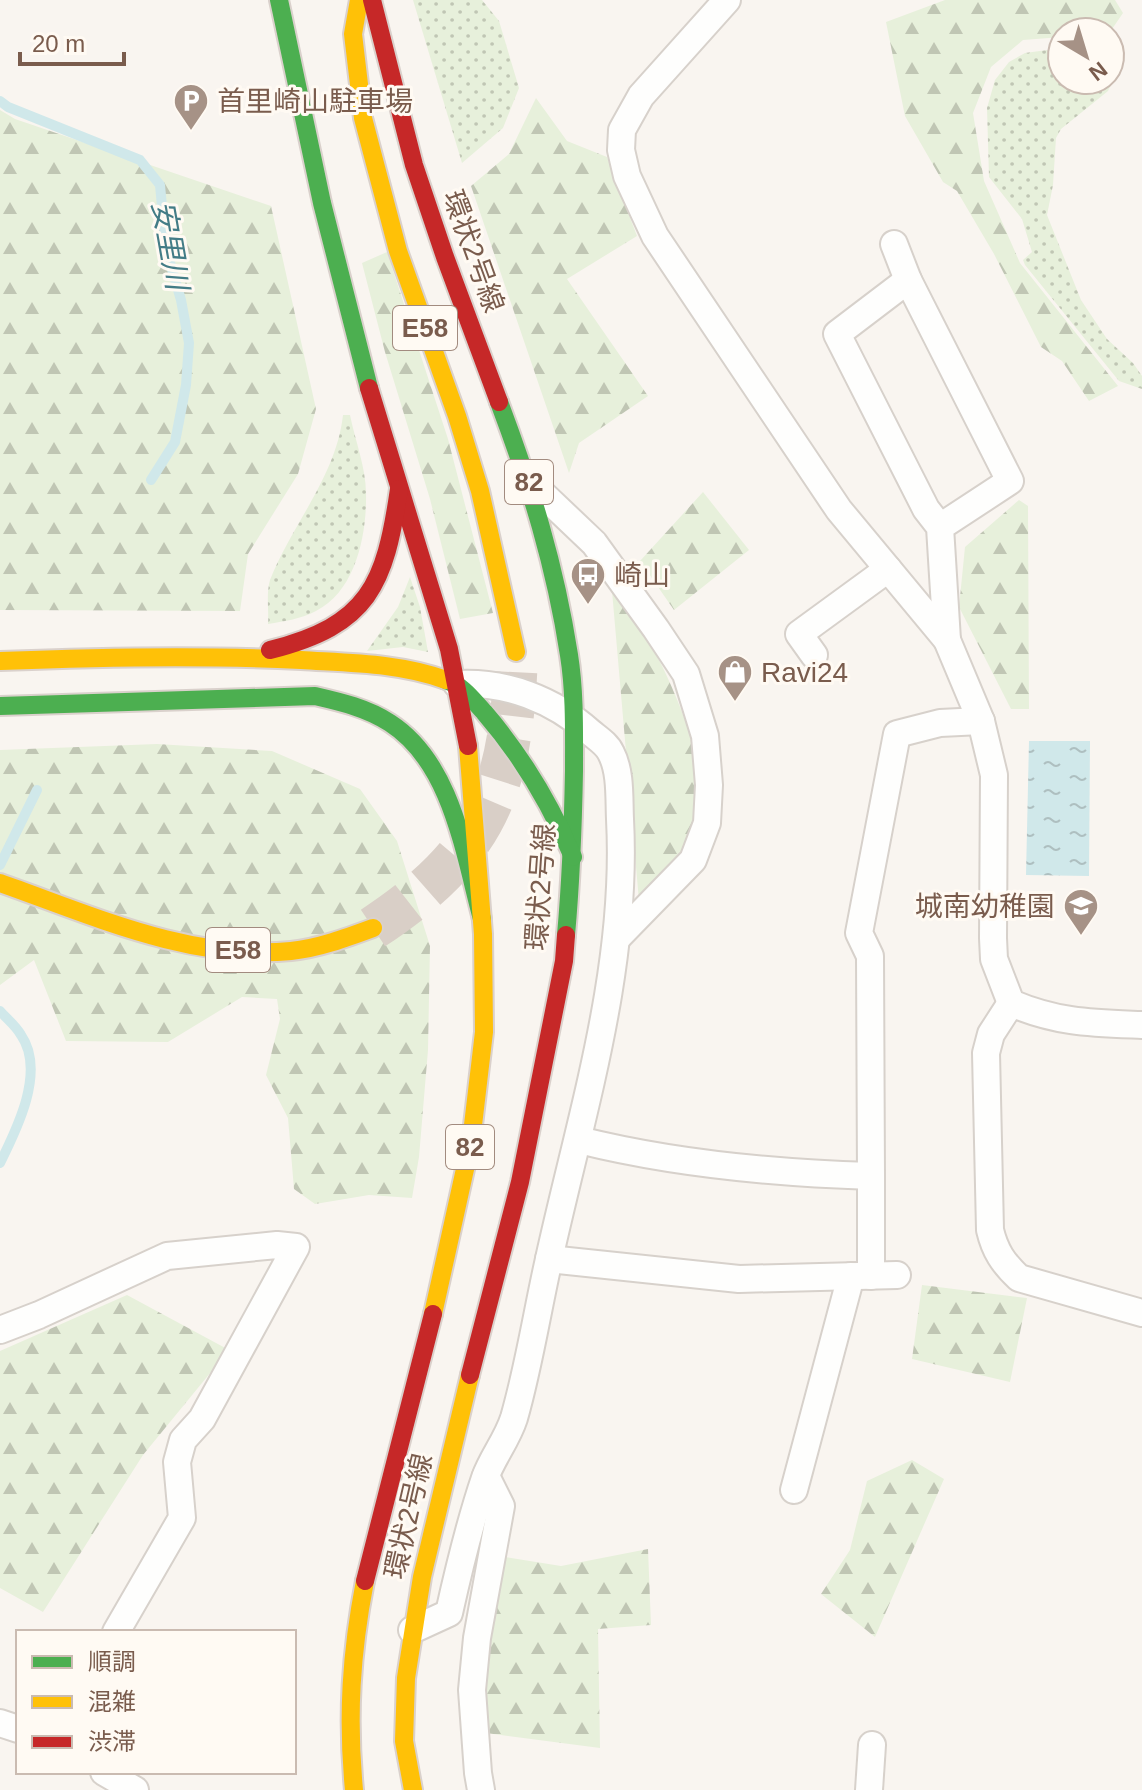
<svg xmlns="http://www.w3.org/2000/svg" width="1142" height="1790" viewBox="0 0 1142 1790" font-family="Arial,'Noto Sans JP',sans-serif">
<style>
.grass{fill:url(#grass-dots)}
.forest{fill:url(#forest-firs)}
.water{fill:url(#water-ripples)}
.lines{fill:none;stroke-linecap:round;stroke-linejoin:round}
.stream{stroke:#d0e8ea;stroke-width:10}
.highway-tunnel{stroke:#d9cfc7;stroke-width:44;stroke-dasharray:44 22;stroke-linecap:butt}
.street-casing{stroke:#d7d1cb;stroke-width:30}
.fast-casing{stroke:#dad1cc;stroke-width:22}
.slow-casing{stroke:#dad1cc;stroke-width:22}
.jam-casing{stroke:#dad1cc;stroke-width:22}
.street{stroke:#fefefd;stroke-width:26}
.fast{stroke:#4caf50;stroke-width:18}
.slow{stroke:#ffc107;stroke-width:18}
.jam{stroke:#c62828;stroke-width:18}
.labels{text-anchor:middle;stroke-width:6;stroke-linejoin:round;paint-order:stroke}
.shield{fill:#fffaf3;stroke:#a28b7f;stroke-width:2}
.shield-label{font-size:26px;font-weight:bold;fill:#7a5c4d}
.poi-label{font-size:28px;fill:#7a5c4d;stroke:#fffaf3;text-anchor:start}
.street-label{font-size:28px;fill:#7a5c4d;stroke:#fffaf3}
.water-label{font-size:30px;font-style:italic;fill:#437c86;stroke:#fffaf3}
</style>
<defs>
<pattern id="grass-dots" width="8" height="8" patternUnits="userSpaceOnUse" patternTransform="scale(2)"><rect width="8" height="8" fill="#e7f0db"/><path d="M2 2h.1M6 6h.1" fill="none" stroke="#c0c6b4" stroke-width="1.8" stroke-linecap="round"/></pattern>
<pattern id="forest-firs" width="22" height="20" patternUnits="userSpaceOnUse" patternTransform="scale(2)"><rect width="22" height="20" fill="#e7f0db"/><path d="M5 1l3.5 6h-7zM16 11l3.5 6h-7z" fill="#c0c6b4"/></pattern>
<pattern id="water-ripples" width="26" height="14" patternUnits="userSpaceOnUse" patternTransform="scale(2)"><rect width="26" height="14" fill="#d0e8ea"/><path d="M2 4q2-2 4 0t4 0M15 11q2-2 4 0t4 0" fill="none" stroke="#aebfc0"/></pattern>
</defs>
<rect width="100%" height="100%" fill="#f9f5f0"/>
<g class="grass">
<path d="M413 0H482L499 21 519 88 503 128 462 163Z"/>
<path d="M1062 48V80H1110V53L1123 59 1108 91 1061 129 1056 138 1053 185 1047 215 1081 300 1107 339 1133 363 1142 376V389L1119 381 1025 265 1023 260 1032 252 1022 219 989 177 987 108 995 80 1009 62 1025 53Z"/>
<path d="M343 415H350C355 440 366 468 366 493 367 534 356 591 316 611 301 619 285 621 268 624 269 611 266 593 270 580 292 524 336 477 343 415Z"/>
<path d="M410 577 420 607 428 652 403 647 367 651 398 607Z"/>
</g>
<g class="forest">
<path d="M945 0H1115L1123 13 1110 32H1062V37L1023 40 991 67 973 113 984 181 1020 263 1118 386 1089 401 1062 361 1041 347 994 254 957 191 943 182 905 116 886 22Z"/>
<path d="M536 98 567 141 607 157 637 236 567 279 648 396 579 443 569 473 471 186 509 154Z"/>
<path d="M0 110 15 119 271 206 316 409 298 474 248 554 240 611 0 610Z"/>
<path d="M387 252 448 439 493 613 460 619 430 499 385 352 362 263Z"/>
<path d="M703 492 749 550 674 610 640 561Z"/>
<path d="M1019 500 1028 506 1029 709H1011L959 607 965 547Z"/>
<path d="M612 591C628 614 647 637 660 662 677 695 717 790 701 826 688 856 662 878 639 901Z"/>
<path d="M157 744 272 751 360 789 397 841 430 946 428 1050 419 1157 412 1198 369 1195 315 1204 294 1189 288 1118 266 1075 280 1019 277 999 242 997 168 1042 66 1041 34 960 0 985V750Z"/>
<path d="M922 1285 1027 1298 1010 1382 912 1359Z"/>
<path d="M127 1295 229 1350 143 1455 43 1612 0 1588V1351Z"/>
<path d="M912 1460 944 1479 875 1637 821 1594 850 1550 867 1481Z"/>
<path d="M648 1549 651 1625 598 1629 600 1748 486 1733 483 1674 505 1557 561 1566Z"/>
</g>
<path class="water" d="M1029 741H1090L1089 876 1026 875Z"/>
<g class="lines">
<g class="stream">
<path d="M0 101 8 107 140 160 160 185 166 249 181 300 189 343 186 385 175 442 151 480"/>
<path d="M0 865 37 790"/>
<path d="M0 1011C7 1019 16 1026 21 1035 46 1071 17 1129 0 1163"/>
</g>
<path class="highway-tunnel" d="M373 928C488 852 512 787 516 652"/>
<defs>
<g id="street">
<path d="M727 0 641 96 622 130 621 150 627 176 655 236 839 510 947 640 981 721 994 775 993 938 994 959 1011 1003C1058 1023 1092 1023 1142 1025"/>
<path d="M894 244 908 280"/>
<path d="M534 486 594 543 656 629 686 674 705 736 709 785 707 823 693 860 617 938"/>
<path d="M940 527 1010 481 908 280 837 334 926 509 940 527 947 640"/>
<path d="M814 655 799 634 888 569"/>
<path d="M1011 1003 991 1034 986 1053 990 1230C995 1251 1003 1263 1019 1278L1142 1313"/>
<path d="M579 1140C675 1164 773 1173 871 1176L870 956 859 933 897 734 940 723 981 721"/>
<path d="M549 1259 739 1279 897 1275"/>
<path d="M871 1276V1176"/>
<path d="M0 1330 39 1315 167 1256 277 1245 296 1247 202 1419 183 1440 177 1462 182 1518 116 1632"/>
<path d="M794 1490 851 1276"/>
<path d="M412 1630 449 1613C459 1568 470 1522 485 1478 492 1458 507 1440 514 1418 529 1366 537 1312 549 1259 581 1114 628 970 620 819 619 798 621 772 611 753 607 744 597 738 590 732 554 700 506 681 457 684"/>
<path d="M0 1723 18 1729"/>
<path d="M104 1772 135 1790"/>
<path d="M481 1790 478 1773 472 1690 477 1638 501 1506 486 1476"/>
<path d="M869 1790 872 1745"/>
</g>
<g id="fast">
<path d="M279 0 322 203 369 388"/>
<path d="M499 402C531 487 555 565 569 655 575 693 574 732 574 771 573 826 571 880 566 935"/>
<path d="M446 680C463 686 472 699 484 712 522 756 550 803 573 857"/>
<path d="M0 706 315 696C341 702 367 708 390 723 452 763 464 853 482 919"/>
</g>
<g id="slow">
<path d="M359 0 353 34 363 118 398 251 457 416 480 491 516 652"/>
<path d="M0 661C100 657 201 655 301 660 349 663 401 663 446 680"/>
<path d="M0 883C91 915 191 961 291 951 319 948 346 938 373 928"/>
<path d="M433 1314 471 1142 484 1032 483 934 468 746"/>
<path d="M354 1790C347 1717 351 1653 365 1581"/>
<path d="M413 1790 404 1741 406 1678 422 1577 470 1375"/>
</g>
<g id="jam">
<path d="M372 0 414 165 445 257 499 402"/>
<path d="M369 388 449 649 468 746"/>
<path d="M270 650C369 625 385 585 399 489"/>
<path d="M470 1375 520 1182 564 961 566 935"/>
<path d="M365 1581 433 1314"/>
</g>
</defs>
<use href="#street" class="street-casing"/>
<use href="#fast" class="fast-casing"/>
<use href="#slow" class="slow-casing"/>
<use href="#jam" class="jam-casing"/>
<use href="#street" class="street"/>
<use href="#fast" class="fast"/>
<use href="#slow" class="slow"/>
<use href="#jam" class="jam"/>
</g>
<defs>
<symbol id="parking-pin" viewBox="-11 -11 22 30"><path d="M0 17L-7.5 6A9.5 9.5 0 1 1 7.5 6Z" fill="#a69286" stroke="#fffaf3"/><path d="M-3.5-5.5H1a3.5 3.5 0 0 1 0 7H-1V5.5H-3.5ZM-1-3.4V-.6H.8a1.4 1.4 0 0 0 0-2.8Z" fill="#fff"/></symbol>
<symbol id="bus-pin" viewBox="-11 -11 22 30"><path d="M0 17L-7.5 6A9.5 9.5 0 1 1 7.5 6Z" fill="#a69286" stroke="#fffaf3"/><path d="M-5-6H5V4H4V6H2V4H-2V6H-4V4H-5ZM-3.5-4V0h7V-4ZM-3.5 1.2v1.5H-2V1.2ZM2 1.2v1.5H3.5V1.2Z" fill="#fff"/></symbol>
<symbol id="shop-pin" viewBox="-11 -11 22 30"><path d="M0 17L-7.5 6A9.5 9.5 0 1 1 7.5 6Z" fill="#a69286" stroke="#fffaf3"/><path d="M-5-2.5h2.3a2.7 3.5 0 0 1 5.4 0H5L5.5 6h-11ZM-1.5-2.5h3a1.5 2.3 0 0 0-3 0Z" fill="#fff"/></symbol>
<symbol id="school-pin" viewBox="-11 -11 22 30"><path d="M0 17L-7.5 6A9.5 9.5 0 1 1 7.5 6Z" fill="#a69286" stroke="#fffaf3"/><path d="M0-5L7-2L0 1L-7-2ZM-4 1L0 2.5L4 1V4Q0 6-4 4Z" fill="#fff"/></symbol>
</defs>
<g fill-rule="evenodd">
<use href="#parking-pin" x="171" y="81" width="40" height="54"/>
<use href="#bus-pin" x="568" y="555" width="40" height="54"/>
<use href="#shop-pin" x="715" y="652" width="40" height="54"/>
<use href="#school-pin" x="1061" y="886" width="40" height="54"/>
</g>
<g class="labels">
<g class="shield">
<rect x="393" y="306" width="64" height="44" rx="6"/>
<rect x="505" y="460" width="48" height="44" rx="6"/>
<rect x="206" y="928" width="64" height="44" rx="6"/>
<rect x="446" y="1125" width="48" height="44" rx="6"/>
</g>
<g class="shield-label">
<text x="425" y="337">E58</text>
<text x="529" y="491">82</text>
<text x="238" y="959">E58</text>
<text x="470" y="1156">82</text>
</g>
<g class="poi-label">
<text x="217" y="111">首里崎山駐車場</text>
<text x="614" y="585">崎山</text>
<text x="761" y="682">Ravi24</text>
<text x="1055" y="916" text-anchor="end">城南幼稚園</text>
</g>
<g class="street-label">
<text transform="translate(474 251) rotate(70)" y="10">環状2号線</text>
<text transform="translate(540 887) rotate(-86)" y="10">環状2号線</text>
<text transform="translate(408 1516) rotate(-77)" y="10">環状2号線</text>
</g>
<g class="water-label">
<text transform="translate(170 245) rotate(80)" y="10">安里川</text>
</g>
</g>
<rect x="16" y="1630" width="280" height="144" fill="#fffaf3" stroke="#cabbb1" stroke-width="2"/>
<rect x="32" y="1656" width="40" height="12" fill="#4caf50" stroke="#cabbb1" stroke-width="2"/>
<text x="88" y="1670" font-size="24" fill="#7a5c4d">順調</text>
<rect x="32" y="1696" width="40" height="12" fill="#ffc107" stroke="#cabbb1" stroke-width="2"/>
<text x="88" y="1710" font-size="24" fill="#7a5c4d">混雑</text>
<rect x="32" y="1736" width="40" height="12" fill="#c62828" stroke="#cabbb1" stroke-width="2"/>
<text x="88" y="1750" font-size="24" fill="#7a5c4d">渋滞</text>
<g transform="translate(1086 56) rotate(142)"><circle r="38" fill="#fffaf3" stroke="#cabbb1" stroke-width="2"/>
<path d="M0-6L14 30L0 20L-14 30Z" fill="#a69286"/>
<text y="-12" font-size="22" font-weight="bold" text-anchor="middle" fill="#7a5c4d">N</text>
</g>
<path d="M20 52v12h104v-12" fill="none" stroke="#7a5c4d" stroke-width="4"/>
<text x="32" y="52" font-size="24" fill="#7a5c4d" stroke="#fffaf3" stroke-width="6" paint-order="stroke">20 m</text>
</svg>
